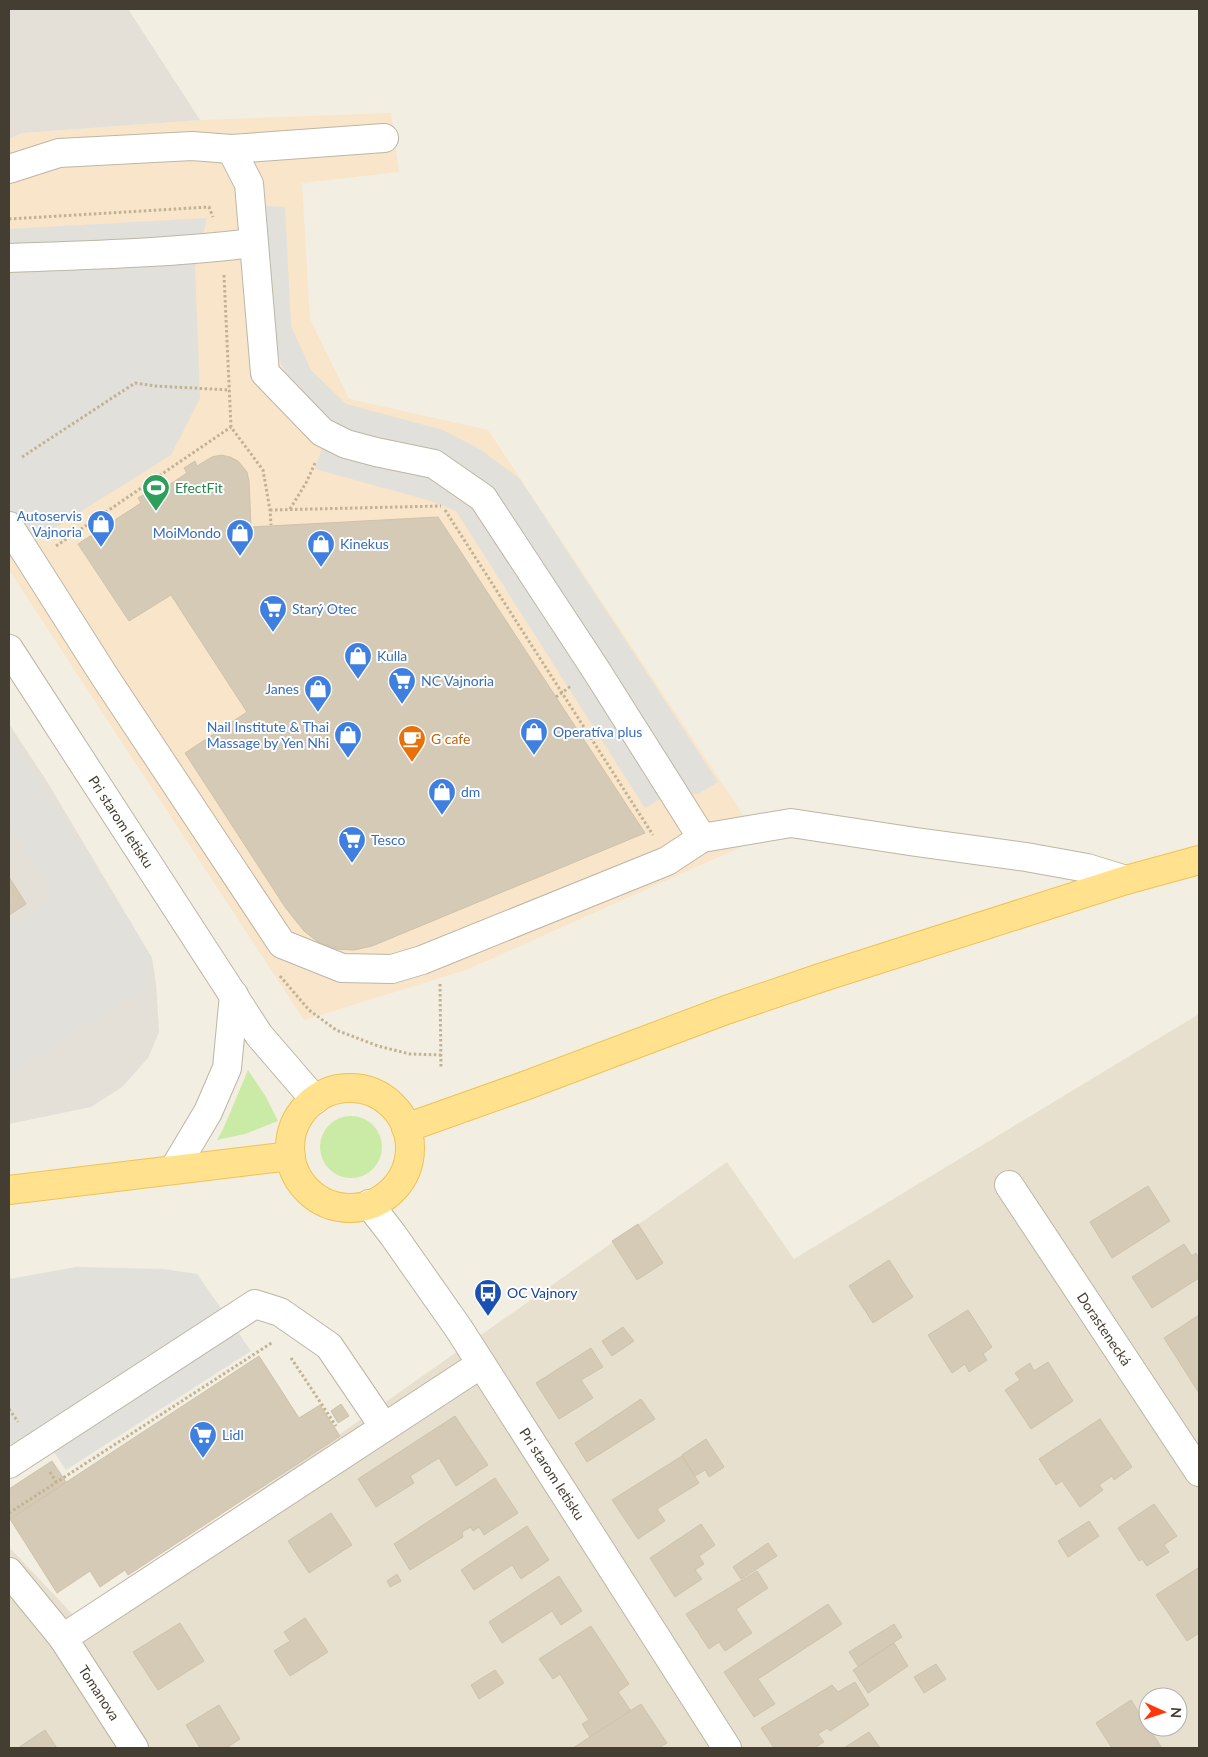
<svg xmlns="http://www.w3.org/2000/svg" width="1208" height="1757" viewBox="0 0 1208 1757" font-family="Lato,sans-serif">
<style>
.residential{fill:#e7e0cf;fill-rule:evenodd}
.commercial{fill:#f8e5ca}
.industrial{fill:#e4dfd7}
.green{fill:#caeba6}
.parking{fill:#e2e0db}
.building{fill:#d4cab6;stroke:#d0c2a9}
.lines{fill:none;stroke-linecap:round;stroke-linejoin:round}
.minor-casing{stroke:#beb6a4;stroke-width:30}
.major-casing{stroke:#eec354;stroke-width:30}
.path{stroke:#c2b294;stroke-width:3;stroke-dasharray:2.5 2.5;stroke-linecap:butt}
.minor{stroke:#fff;stroke-width:28}
.major{stroke:#ffe18e;stroke-width:28}
.labels{text-anchor:middle;stroke-width:4;stroke-linejoin:round;paint-order:stroke}
.leisure-label{font-size:14px;fill:#27864d;stroke:#fff;text-anchor:start}
.shop-label{font-size:14px;fill:#366cbe;stroke:#fff;text-anchor:start}
.food-label{font-size:14px;fill:#c56008;stroke:#fff;text-anchor:start}
.street-label{font-size:14px;fill:#443e32;stroke:#fff}
.transit-label{font-size:14px;fill:#164399;stroke:#fff;text-anchor:start}
</style>
<rect width="100%" height="100%" fill="#f3eee2"/>
<path class="residential" d="M1199 1014V1748H9V1547L77 1619 727 1162 794 1259ZM1148 1697H1178V1727H1148Z"/>
<path class="commercial" d="M391 113 399 172 302 183 310 319 349 399 488 430 759 839 466 970 304 1020 9 570V139L22 133 200 120Z"/>
<g class="industrial">
<path d="M9 9H128L200 120 22 133 9 139Z"/>
<path d="M9 724 46 780 152 958 156 984 159 1032 148 1058 122 1087 91 1107 9 1124Z"/>
</g>
<g class="green">
<path d="M248 1070 266 1097 278 1121 245 1134 217 1140 224 1127Z"/>
<circle cx="351" cy="1147" r="31"/>
</g>
<g class="parking">
<path d="M265 206 285 207 291 326 311 370 346 404 443 430 481 450 520 479 718 782 698 794H668L645 808 456 511 431 501 315 469 331 421 293 386 281 364 271 329Z"/>
<path d="M207 218 195 268 200 398 171 455 29 544 9 511V229Z"/>
<path d="M9 735 152 958 145 987 9 1075V928L44 906 50 897 48 885 9 825Z"/>
<path d="M76 1267 164 1269 197 1274 251 1351 66 1470 54 1452H9V1279Z"/>
</g>
<g class="building">
<path d="M221 455 230 457 238 461 247 472 249 481 251 527 438 517 645 833 372 946 354 950 336 949 318 942 304 931 285 907 185 753 247 712 171 595 129 621 78 544 141 503 138 498 148 492 151 497 187 473 184 468 195 461 197 466 212 457Z"/>
<path d="M9 877 26 904 9 915Z"/>
<path d="M1148 1186 1170 1221 1112 1258 1090 1222Z"/>
<path d="M638 1224 663 1263 637 1280 612 1241Z"/>
<path d="M1184 1244 1192 1256 1196 1253 1199 1259V1278L1152 1308 1132 1277Z"/>
<path d="M889 1260 913 1297 873 1323 849 1286Z"/>
<path d="M968 1310 992 1347 983 1354 987 1360 969 1372 965 1364 952 1373 928 1335Z"/>
<path d="M1199 1315V1393L1164 1338Z"/>
<path d="M623 1327 634 1341 612 1356 602 1341Z"/>
<path d="M591 1348 603 1367 581 1380 593 1398 559 1419 536 1383Z"/>
<path d="M259 1356 299 1418 320 1405 340 1436 128 1575 125 1570 100 1587 90 1571 57 1593 10 1519Z"/>
<path d="M1048 1362 1073 1401 1031 1429 1005 1390 1020 1380 1015 1373 1030 1363 1034 1371Z"/>
<path d="M641 1399 655 1419 587 1462 575 1443Z"/>
<path d="M341 1404 349 1416 338 1423 331 1411Z"/>
<path d="M455 1416 488 1465 456 1486 439 1458 410 1476 414 1483 376 1507 358 1479Z"/>
<path d="M1100 1419 1132 1467 1114 1480 1112 1476 1099 1485 1103 1490 1080 1507 1062 1481 1056 1485 1039 1459Z"/>
<path d="M706 1439 724 1467 709 1477 705 1470 695 1476 682 1455Z"/>
<path d="M682 1456 699 1483 657 1509 665 1521 638 1539 612 1500Z"/>
<path d="M52 1461 66 1482 10 1519 9 1489Z"/>
<path d="M495 1478 518 1513 484 1535 479 1527 473 1531 471 1527 462 1532 463 1537 410 1570 394 1544Z"/>
<path d="M1154 1504 1177 1536 1164 1545 1169 1552 1147 1566 1142 1559 1139 1561 1118 1528Z"/>
<path d="M331 1513 352 1545 309 1573 288 1541Z"/>
<path d="M1089 1521 1099 1536 1068 1557 1058 1541Z"/>
<path d="M701 1524 715 1545 699 1556 704 1564 695 1570 702 1579 675 1597 650 1558Z"/>
<path d="M527 1526 549 1560 521 1579 512 1565 474 1590 461 1570Z"/>
<path d="M768 1543 777 1556 741 1579 733 1567Z"/>
<path d="M1198 1568 1199 1570V1633L1187 1641 1156 1595Z"/>
<path d="M757 1571 768 1588 736 1609 752 1633 725 1651 719 1642 709 1649 686 1614Z"/>
<path d="M397 1574 401 1581 390 1587 387 1581Z"/>
<path d="M559 1576 582 1611 561 1625 552 1611 502 1643 489 1622Z"/>
<path d="M828 1604 842 1624 758 1679 775 1704 754 1717 724 1672Z"/>
<path d="M305 1618 328 1652 290 1676 274 1651 290 1641 284 1632Z"/>
<path d="M180 1623 204 1661 158 1690 133 1652Z"/>
<path d="M894 1624 902 1637 858 1666 849 1652Z"/>
<path d="M591 1626 629 1684 618 1692 631 1711 590 1737 582 1724 589 1720 560 1674 553 1679 539 1659Z"/>
<path d="M894 1643 908 1666 868 1693 853 1670Z"/>
<path d="M936 1664 946 1679 924 1693 914 1677Z"/>
<path d="M495 1670 504 1683 479 1699 471 1685Z"/>
<path d="M855 1682 869 1705 830 1731 827 1728 818 1734 824 1742 814 1748H774L761 1728 832 1685 838 1692Z"/>
<path d="M1131 1700 1148 1727 1162 1748H1112L1096 1723Z"/>
<path d="M641 1704 667 1743 659 1748H573Z"/>
<path d="M219 1705 240 1739 226 1748H200L186 1725Z"/>
<path d="M45 1730 57 1748H18Z"/>
<path d="M869 1732 880 1748H844Z"/>
</g>
<g class="lines">
<defs>
<g id="minor">
<path d="M231 149 384 138"/>
<path d="M9 169 59 153 192 146 231 149 249 184 265 373 322 432 346 444 376 452 434 464 483 498 596 670 702 838"/>
<path d="M9 258C90 255 172 253 253 243"/>
<path d="M9 526 105 677 282 944 342 968 392 969 422 960 667 861 702 838 791 823 916 842 1026 857 1087 868 1126 880"/>
<path d="M9 649 259 1035 315 1100"/>
<path d="M174 1169 208 1112 227 1068 234 995"/>
<path d="M1009 1185 1199 1472"/>
<path d="M369 1204 393 1235 459 1329 727 1748"/>
<path d="M9 1464 255 1304 280 1312 329 1346 384 1427"/>
<path d="M9 1572 63 1638 134 1748"/>
<path d="M63 1638 481 1364"/>
</g>
<g id="major">
<circle cx="350" cy="1148" r="60"/>
<path d="M406 1128 527 1085 726 1010 820 978 1126 880 1199 860"/>
<path d="M9 1190 291 1156"/>
</g>
</defs>
<use href="#minor" class="minor-casing"/>
<use href="#major" class="major-casing"/>
<g class="path">
<path d="M9 219 209 207 213 217"/>
<path d="M224 275 231 427 263 470 270 510 271 525"/>
<path d="M22 457 135 383 155 386 230 390"/>
<path d="M290 509 306 483 315 463"/>
<path d="M270 510 441 506"/>
<path d="M445 510 653 835"/>
<path d="M56 546 231 427"/>
<path d="M556 697 571 686"/>
<path d="M280 976 309 1010 336 1030 378 1046 410 1054 441 1055"/>
<path d="M440 984 441 1069"/>
<path d="M291 1358 336 1426"/>
<path d="M9 1409 18 1422"/>
<path d="M50 1472 56 1482"/>
<path d="M9 1513 273 1342"/>
</g>
<use href="#minor" class="minor"/>
<use href="#major" class="major"/>
</g>
<defs>
<symbol id="stadium-pin" viewBox="-11 -11 22 30"><path d="M0 17L-7.5 6A9.5 9.5 0 1 1 7.5 6Z" fill="#2e9e5b" stroke="#fff"/><path d="M0-5a6.5 5 0 1 0 0 10a6.5 5 0 1 0 0-10ZM-3.5-1.8h7v3.6h-7Z" fill="#fff"/></symbol>
<symbol id="shop-pin" viewBox="-11 -11 22 30"><path d="M0 17L-7.5 6A9.5 9.5 0 1 1 7.5 6Z" fill="#3f7fe0" stroke="#fff"/><path d="M-5-2.5h2.3a2.7 3.5 0 0 1 5.4 0H5L5.5 6h-11ZM-1.5-2.5h3a1.5 2.3 0 0 0-3 0Z" fill="#fff"/></symbol>
<symbol id="supermarket-pin" viewBox="-11 -11 22 30"><path d="M0 17L-7.5 6A9.5 9.5 0 1 1 7.5 6Z" fill="#3f7fe0" stroke="#fff"/><path d="M-6-5.5h2.5l.6 2H6L4.5 2H-2.5L-4.4-4H-6ZM-1.5 3.2a1.3 1.3 0 1 0 .1 0ZM3 3.2a1.3 1.3 0 1 0 .1 0Z" fill="#fff"/></symbol>
<symbol id="cafe-pin" viewBox="-11 -11 22 30"><path d="M0 17L-7.5 6A9.5 9.5 0 1 1 7.5 6Z" fill="#e8710a" stroke="#fff"/><path d="M-5.5-4.5H6V0H3Q3 3.5 0 3.5H-2.5Q-5.5 3.5-5.5 0ZM3-3.2v2h1.7v-2ZM-6 4.5H4V6H-6Z" fill="#fff"/></symbol>
<symbol id="bus-pin" viewBox="-11 -11 22 30"><path d="M0 17L-7.5 6A9.5 9.5 0 1 1 7.5 6Z" fill="#1a4fb4" stroke="#fff"/><path d="M-5-6H5V4H4V6H2V4H-2V6H-4V4H-5ZM-3.5-4V0h7V-4ZM-3.5 1.2v1.5H-2V1.2ZM2 1.2v1.5H3.5V1.2Z" fill="#fff"/></symbol>
</defs>
<g fill-rule="evenodd">
<use href="#stadium-pin" x="140" y="472" width="32" height="43"/>
<use href="#shop-pin" x="85" y="508" width="32" height="43"/>
<use href="#shop-pin" x="224" y="517" width="32" height="43"/>
<use href="#shop-pin" x="305" y="528" width="32" height="43"/>
<use href="#supermarket-pin" x="257" y="593" width="32" height="43"/>
<use href="#shop-pin" x="342" y="640" width="32" height="43"/>
<use href="#supermarket-pin" x="386" y="665" width="32" height="43"/>
<use href="#shop-pin" x="302" y="673" width="32" height="43"/>
<use href="#shop-pin" x="518" y="716" width="32" height="43"/>
<use href="#shop-pin" x="332" y="719" width="32" height="43"/>
<use href="#cafe-pin" x="396" y="723" width="32" height="43"/>
<use href="#shop-pin" x="426" y="776" width="32" height="43"/>
<use href="#supermarket-pin" x="336" y="824" width="32" height="43"/>
<use href="#bus-pin" x="472" y="1277" width="32" height="43"/>
<use href="#supermarket-pin" x="187" y="1419" width="32" height="43"/>
</g>
<g class="labels">
<g class="leisure-label">
<text x="175" y="493">EfectFit</text>
</g>
<g class="shop-label">
<text x="82" y="521" text-anchor="end">Autoservis<tspan x="82" dy="16">Vajnoria</tspan></text>
<text x="221" y="538" text-anchor="end">MoiMondo</text>
<text x="340" y="549">Kinekus</text>
<text x="292" y="614">Starý Otec</text>
<text x="377" y="661">Kulla</text>
<text x="421" y="686">NC Vajnoria</text>
<text x="299" y="694" text-anchor="end">Janes</text>
<text x="329" y="732" text-anchor="end">Nail Institute &amp; Thai<tspan x="329" dy="16">Massage by Yen Nhi</tspan></text>
<text x="553" y="737">Operatíva plus</text>
<text x="461" y="797">dm</text>
<text x="371" y="845">Tesco</text>
<text x="222" y="1440">Lidl</text>
</g>
<g class="food-label">
<text x="431" y="744">G cafe</text>
</g>
<g class="street-label">
<text transform="translate(121 822) rotate(57)" y="5">Pri starom letisku</text>
<text transform="translate(1104 1329) rotate(56)" y="5">Dorastenecká</text>
<text transform="translate(552 1474) rotate(57)" y="5">Pri starom letisku</text>
<text transform="translate(99 1693) rotate(57)" y="5">Tomanova</text>
</g>
<g class="transit-label">
<text x="507" y="1298">OC Vajnory</text>
</g>
</g>
<rect width="1208" height="1757" fill="none" stroke="#443e32" stroke-width="20"/>
<g transform="translate(1163 1712) rotate(93)"><circle r="24" fill="#ffffff" stroke="#b4b2ad"/>
<path d="M0-4L9 19L0 12L-9 19Z" fill="#ff360c"/>
<text y="-8" font-size="14" font-weight="bold" text-anchor="middle" fill="#443e32">N</text>
</g>
</svg>
